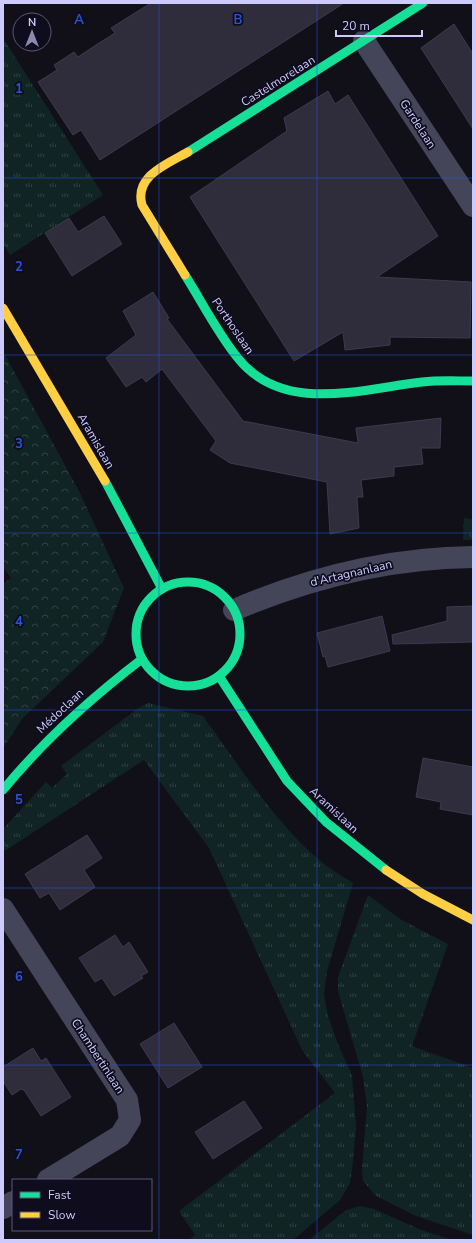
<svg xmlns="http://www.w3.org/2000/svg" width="476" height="1243" viewBox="0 0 476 1243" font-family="'Nunito Sans',sans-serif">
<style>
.grass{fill:url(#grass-tufts)}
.park{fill:url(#park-crowns)}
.building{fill:#2f2d3c;stroke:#3c3a4e}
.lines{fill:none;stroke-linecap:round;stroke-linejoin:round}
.street{stroke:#45455a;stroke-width:22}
.fast{stroke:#16e098;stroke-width:9}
.slow{stroke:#ffcf43;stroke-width:9}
.grid{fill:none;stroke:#2654da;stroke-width:1;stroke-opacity:0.55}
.labels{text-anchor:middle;stroke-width:3.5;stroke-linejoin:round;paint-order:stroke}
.street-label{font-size:12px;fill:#cdcafe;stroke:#0e0c1d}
.grid-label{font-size:13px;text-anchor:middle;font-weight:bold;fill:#2654da;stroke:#0e0c1d;stroke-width:3.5;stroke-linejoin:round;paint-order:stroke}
</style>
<defs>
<pattern id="grass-tufts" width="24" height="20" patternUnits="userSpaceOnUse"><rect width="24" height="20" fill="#0f2423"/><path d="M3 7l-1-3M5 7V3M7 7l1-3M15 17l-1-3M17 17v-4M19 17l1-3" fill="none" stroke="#314244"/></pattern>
<pattern id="park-crowns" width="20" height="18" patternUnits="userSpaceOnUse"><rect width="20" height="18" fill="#0f2423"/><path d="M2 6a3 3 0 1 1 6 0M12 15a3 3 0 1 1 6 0" fill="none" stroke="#314244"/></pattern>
</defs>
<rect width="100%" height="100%" fill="#111019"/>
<g class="grass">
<path d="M3 38 103 195 10 255 3 244Z"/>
<path d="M464 518 473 519V540H463Z"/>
<path d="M148 703 203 716C238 764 273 820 318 859 328 868 341 875 353 883L327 971 324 995 328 1016 339 1047 352 1075 356 1127 352 1170 350 1183 340 1200 293 1240H189L195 1235 179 1211 335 1093 302 1050 209 848 144 760 3 852V829L46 782 52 788 67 774 61 766 137 709Z"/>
<path d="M368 895 400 919 448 944 412 1046 473 1068V1235L416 1216 376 1196 363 1181 362 1168 367 1107 363 1077 338 991V977Z"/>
<path d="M360 1206 374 1209 419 1229 452 1240H309L346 1210Z"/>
</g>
<path class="park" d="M3 351 79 491 124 588 103 642 22 719 3 748V584L11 578 3 567Z"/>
<g class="building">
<path d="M151 3H344L100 160 81 130 73 135 38 82 57 70 54 65 74 52 78 57 96 45 115 33 111 28Z"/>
<path d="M454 24 473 54V129L421 48Z"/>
<path d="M328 91 335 104 348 95 438 236 377 277 471 282 470 338 390 337V345L345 350 343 332 294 361 190 197 287 131 284 118Z"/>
<path d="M104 216 122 244 72 276 45 233 69 218 78 232Z"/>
<path d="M153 292 169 318 167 319 243 421 358 443 356 428 441 418 440 448H421L423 464 394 467V476L361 480 363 497H357L359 528 330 534 327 482 230 463 210 450 216 441 162 369 146 382 142 377 126 387 106 358 136 335 123 311Z"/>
<path d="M473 606V642L393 644 392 635 447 621V607Z"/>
<path d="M382 616 390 651 328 667 325 656 323 657 317 633Z"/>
<path d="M423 758 473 767V815L440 809 441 802 416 797Z"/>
<path d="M87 835 102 858 84 870 95 887 60 910 49 893 40 898 25 874Z"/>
<path d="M115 935 123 947 129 942 148 972 141 976 143 978 114 996 102 978 95 982 79 958Z"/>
<path d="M174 1023 202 1067 168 1088 140 1044Z"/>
<path d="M33 1048 41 1061 46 1058 71 1097 41 1116 24 1090 21 1089 12 1095 3 1081V1067Z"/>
<path d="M244 1101 262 1128 213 1159 195 1132Z"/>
</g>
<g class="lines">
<g class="street">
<path d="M364 41 473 206"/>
<path d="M234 610C311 577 390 558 473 557"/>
<path d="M3 909 127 1100 130 1120 120 1136 48 1180"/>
<path d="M3 1208 13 1202"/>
</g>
<g class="fast">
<path d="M188 152 423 3"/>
<path d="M185 275C202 302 217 332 237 357 282 415 361 389 422 382 439 380 456 381 473 381"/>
<path d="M105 481 162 589"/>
<circle cx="188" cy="634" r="52"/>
<path d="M219 676 287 781 326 822 386 870"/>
<path d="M3 790C44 740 91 698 142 659"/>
</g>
<g class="slow">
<path d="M185 275 142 205C134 176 167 164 188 152"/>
<path d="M3 308 105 481"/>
<path d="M386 870 423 894 473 920"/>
</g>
</g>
<path class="grid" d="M159 3V1240M317 3V1240M3 178H473M3 355H473M3 533H473M3 710H473M3 888H473M3 1065H473"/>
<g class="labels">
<g class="street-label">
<text transform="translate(278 81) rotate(-32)" y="4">Castelmorelaan</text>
<text transform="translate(418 124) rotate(57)" y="4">Gardelaan</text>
<text transform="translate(233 326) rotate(56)" y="4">Porthoslaan</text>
<text transform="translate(96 441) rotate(60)" y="4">Aramislaan</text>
<text transform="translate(351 573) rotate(-13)" y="4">d'Artagnanlaan</text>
<text transform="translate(60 711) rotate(-43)" y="4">Médoclaan</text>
<text transform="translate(334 810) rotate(43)" y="4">Aramislaan</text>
<text transform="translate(98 1056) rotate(57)" y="4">Chambertinlaan</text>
</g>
</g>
<g class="grid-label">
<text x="79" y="24">A</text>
<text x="238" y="24">B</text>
<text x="19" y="93">1</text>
<text x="19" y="271">2</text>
<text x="19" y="448">3</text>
<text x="19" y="626">4</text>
<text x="19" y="804">5</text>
<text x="19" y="981">6</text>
<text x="19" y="1159">7</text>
</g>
<rect width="476" height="1243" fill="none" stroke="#cdcafe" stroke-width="8"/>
<rect x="12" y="1179" width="140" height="52" fill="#0e0c1d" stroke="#5a5877"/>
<rect x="20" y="1192" width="20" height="6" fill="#16e098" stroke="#5a5877"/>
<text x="48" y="1199" font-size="12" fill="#cdcafe">Fast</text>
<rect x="20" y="1212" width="20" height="6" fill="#ffcf43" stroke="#5a5877"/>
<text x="48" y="1219" font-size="12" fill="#cdcafe">Slow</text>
<g transform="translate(32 32)"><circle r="19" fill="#0e0c1d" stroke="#5a5877"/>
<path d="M0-3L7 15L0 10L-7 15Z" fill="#8b89ae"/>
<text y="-6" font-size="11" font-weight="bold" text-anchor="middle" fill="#cdcafe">N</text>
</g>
<path d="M336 30v6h86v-6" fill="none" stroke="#cdcafe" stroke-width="2"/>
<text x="342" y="30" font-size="12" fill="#cdcafe" stroke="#0e0c1d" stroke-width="3" paint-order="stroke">20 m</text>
</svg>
